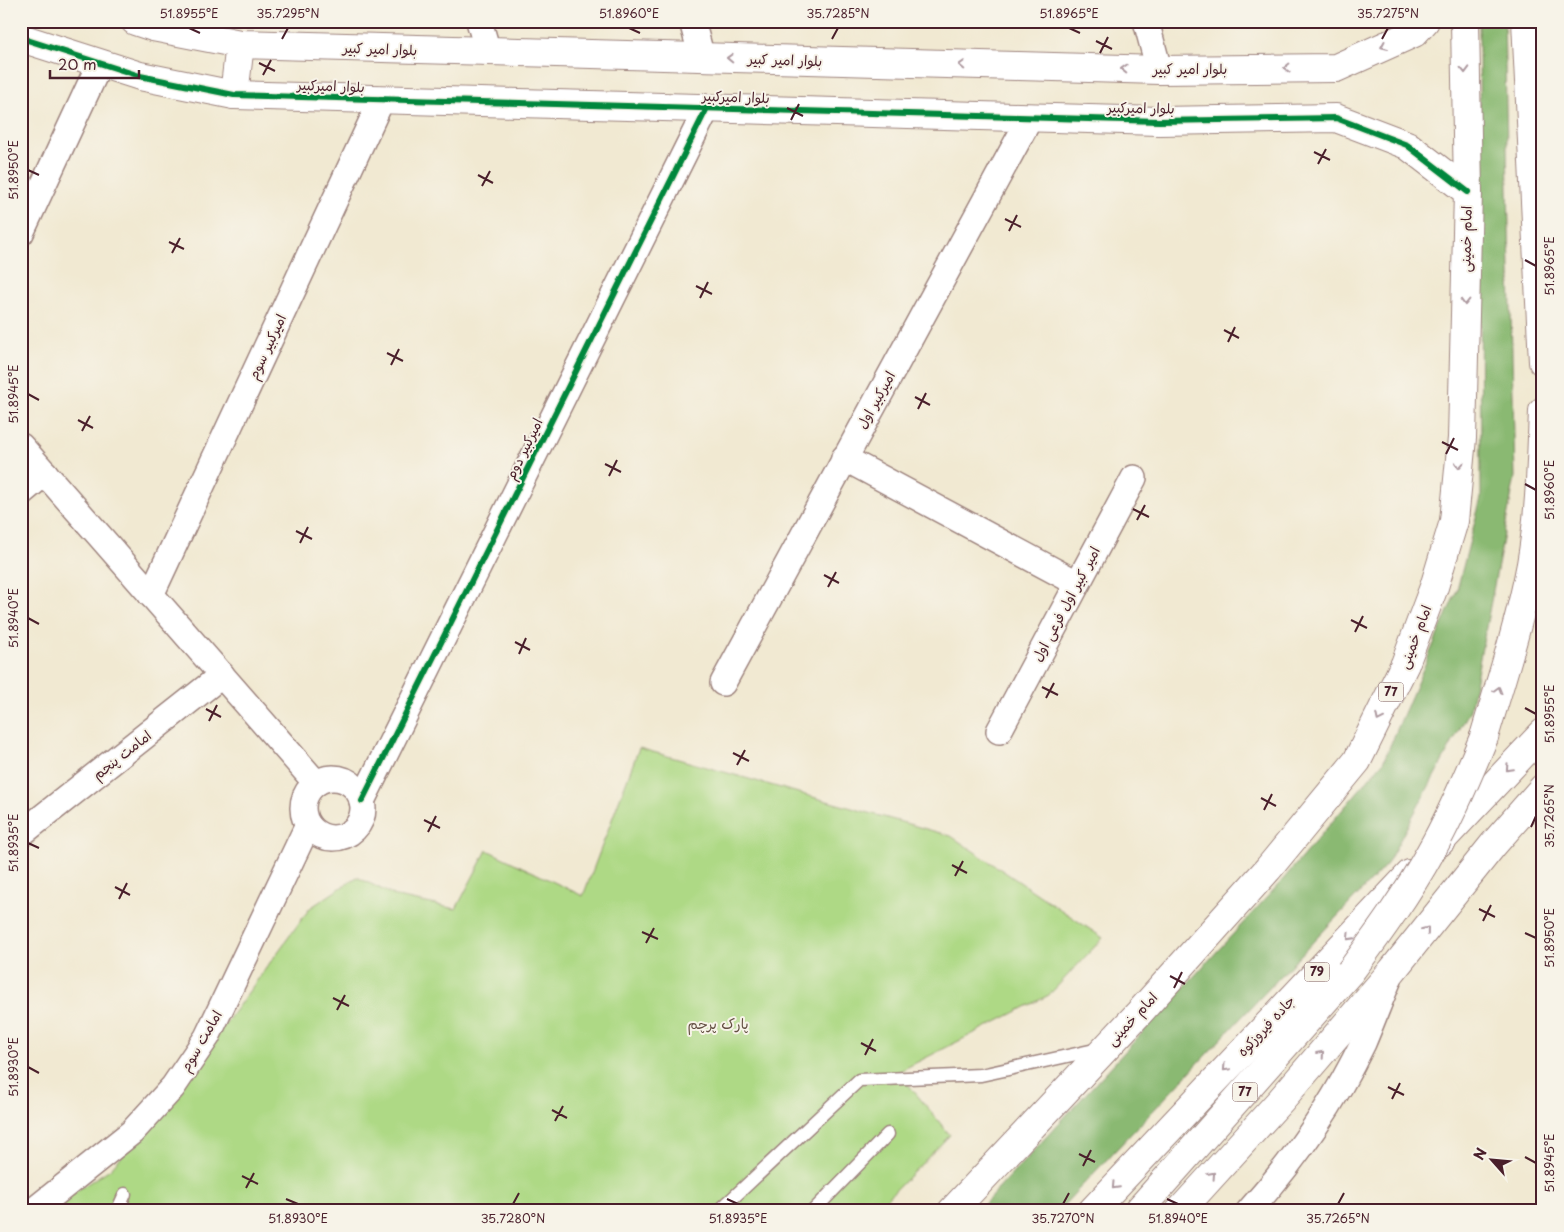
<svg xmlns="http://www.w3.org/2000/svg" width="1564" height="1232" viewBox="0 0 1564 1232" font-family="'Playpen Sans','Playpen Sans Arabic',sans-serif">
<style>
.green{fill:#aed985;stroke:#7c7c58}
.forest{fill:#8ab972;stroke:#6a6c4e}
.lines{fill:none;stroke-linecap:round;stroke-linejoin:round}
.service-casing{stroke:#9e847e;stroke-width:15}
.minor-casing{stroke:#9e847e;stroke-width:28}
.tertiary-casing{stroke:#9e847e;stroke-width:30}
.trunk-casing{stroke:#9e847e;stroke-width:30}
.service{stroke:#fff;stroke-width:12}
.minor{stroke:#fff;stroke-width:25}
.tertiary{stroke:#fff;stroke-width:28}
.trunk{stroke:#fff;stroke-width:28}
.trunk-bridge-casing{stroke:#9e847e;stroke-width:30;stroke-linecap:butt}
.trunk-bridge{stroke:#fff;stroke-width:28}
.cycleway-casing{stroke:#f7f3e8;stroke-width:9}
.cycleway{stroke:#00873e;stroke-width:6}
.oneway{stroke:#ae9aa0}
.ticks{fill:none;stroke:#4a1f2b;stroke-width:2}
.labels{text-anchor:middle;stroke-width:4;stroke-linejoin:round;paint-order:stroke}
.shield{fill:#f7f3e8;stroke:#7e5f64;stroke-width:1}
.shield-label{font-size:12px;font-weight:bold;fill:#4a1f2b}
.street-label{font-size:14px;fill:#4a1f2b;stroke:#f7f3e8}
.park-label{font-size:14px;fill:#634e42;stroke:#f7f3e8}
.neatline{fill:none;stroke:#4a1f2b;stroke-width:2}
.ticks-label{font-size:12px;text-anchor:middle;fill:#4a1f2b}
</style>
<rect width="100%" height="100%" fill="#f7f3e8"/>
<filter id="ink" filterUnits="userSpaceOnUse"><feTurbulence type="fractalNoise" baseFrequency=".02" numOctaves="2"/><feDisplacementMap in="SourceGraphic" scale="10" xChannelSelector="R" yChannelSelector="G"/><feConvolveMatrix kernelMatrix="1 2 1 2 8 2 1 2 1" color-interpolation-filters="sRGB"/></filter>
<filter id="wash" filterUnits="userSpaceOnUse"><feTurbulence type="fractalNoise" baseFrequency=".0096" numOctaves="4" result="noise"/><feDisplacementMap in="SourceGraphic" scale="20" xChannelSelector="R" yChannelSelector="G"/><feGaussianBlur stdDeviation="1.12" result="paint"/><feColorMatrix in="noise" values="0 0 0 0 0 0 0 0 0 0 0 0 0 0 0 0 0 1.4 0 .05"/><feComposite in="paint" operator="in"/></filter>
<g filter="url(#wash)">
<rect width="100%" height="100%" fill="#f1e9d2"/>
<path class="green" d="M639 748 951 836 1103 938 1049 995 898 1072 950 1135 875 1211H52L64 1199 110 1169 152 1124 310 908 357 877 397 897 456 909 487 850 583 896Z"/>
<path class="forest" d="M1479 21H1504L1515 477 1470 710 1387 864 1058 1211H978L1280 883 1383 762 1457 590 1481 498Z"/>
</g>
<g filter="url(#ink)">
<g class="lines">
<defs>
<g id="service">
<path d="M122 1211 119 1207 125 1194"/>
<path d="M719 1211 859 1080 981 1075 1099 1049"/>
<path d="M813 1211 888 1134"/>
</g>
<g id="minor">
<path d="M479 21 488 52"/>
<path d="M692 21 702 58"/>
<path d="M1146 21 1159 70"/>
<path d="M21 233 100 63"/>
<path d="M21 446 316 783"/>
<path d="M844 458 1077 583"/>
<path d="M21 493 45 473"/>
<path d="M151 595 382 99"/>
<path d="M723 683 1030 118"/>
<path d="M999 731 1134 478"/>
<circle cx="333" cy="808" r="30"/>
<path d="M362 801 707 108"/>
<path d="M21 834 222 675"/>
<path d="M33 1211 132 1132 173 1087 207 1037 308 825"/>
<path d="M1249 1211C1294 1161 1334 1103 1363 1043 1372 1022 1380 1000 1389 979"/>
</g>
<g id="tertiary">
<path d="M135 21 153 27 240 44 1159 70 1336 68 1414 33 1425 21"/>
<path d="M21 38 140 76 234 95 1159 121 1336 118 1407 145 1468 192"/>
<path d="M234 95 240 44"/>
</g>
<g id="trunk">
<path d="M1526 21 1543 362"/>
<path d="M1484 737C1501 680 1520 622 1531 564 1540 513 1541 462 1543 411"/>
<path d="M1439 843 1543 733"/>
<path d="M952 1211 1139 1013 1268 869 1357 761 1405 664 1434 587 1454 521 1462 438 1468 192 1465 21"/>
<path d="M1092 1211 1410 874"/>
<path d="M1138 1211 1350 972"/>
<path d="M1180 1211 1281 1100 1392 971 1493 845 1543 788"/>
</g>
</defs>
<use href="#service" class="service-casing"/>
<use href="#minor" class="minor-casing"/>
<use href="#tertiary" class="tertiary-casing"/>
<use href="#trunk" class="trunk-casing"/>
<use href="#service" class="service"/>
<use href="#minor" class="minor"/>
<use href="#tertiary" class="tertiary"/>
<use href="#trunk" class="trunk"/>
<defs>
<path id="trunk-bridge" d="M1350 972C1379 933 1408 893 1431 851 1452 814 1468 776 1484 737"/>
</defs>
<use href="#trunk-bridge" class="trunk-bridge-casing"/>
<use href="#trunk-bridge" class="trunk-bridge"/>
<defs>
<g id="cycleway">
<path d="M21 38 140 76 234 95 1159 121 1336 118 1407 145 1468 192"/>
<path d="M362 801 707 108"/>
</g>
</defs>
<use href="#cycleway" class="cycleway-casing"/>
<use href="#cycleway" class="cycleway"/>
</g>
<defs><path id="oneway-chevron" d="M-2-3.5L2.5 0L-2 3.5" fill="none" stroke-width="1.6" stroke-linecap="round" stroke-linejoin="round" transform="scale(1.25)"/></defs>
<g class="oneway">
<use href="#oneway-chevron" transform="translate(1384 46) rotate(156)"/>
<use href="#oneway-chevron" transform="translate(730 58) rotate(-178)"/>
<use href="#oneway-chevron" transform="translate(962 65) rotate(-178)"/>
<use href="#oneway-chevron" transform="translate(1287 68) rotate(179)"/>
<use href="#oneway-chevron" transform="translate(1124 69) rotate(-178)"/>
<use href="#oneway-chevron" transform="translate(1465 70) rotate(89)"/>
<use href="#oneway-chevron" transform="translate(1465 302) rotate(91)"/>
<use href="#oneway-chevron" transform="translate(1459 465) rotate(95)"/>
<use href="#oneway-chevron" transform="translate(1498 690) rotate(-74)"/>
<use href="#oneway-chevron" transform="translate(1379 718) rotate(116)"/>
<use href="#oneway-chevron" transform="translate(1509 768) rotate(133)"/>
<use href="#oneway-chevron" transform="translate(1426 930) rotate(-51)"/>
<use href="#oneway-chevron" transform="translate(1350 937) rotate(133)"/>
<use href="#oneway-chevron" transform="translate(1321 1054) rotate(-49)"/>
<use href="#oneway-chevron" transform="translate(1226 1068) rotate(133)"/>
<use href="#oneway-chevron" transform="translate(1212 1175) rotate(-48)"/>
<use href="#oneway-chevron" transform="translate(1115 1186) rotate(133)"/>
</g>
</g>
<path class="ticks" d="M189 28 200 33M629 28 640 33M1069 28 1080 33M282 39 288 28M832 39 838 28M1382 39 1388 28M1096 41 1112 49M1100 53 1108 37M259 63 275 71M263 75 271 60M787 108 803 116M791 120 799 104M1314 152 1330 160M1318 164 1326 149M28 170 39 175M478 175 493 183M482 186 490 171M1005 219 1021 227M1009 231 1017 215M169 242 184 249M172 253 180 238M1525 260 1536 266M696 286 712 294M700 298 708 282M1224 330 1239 338M1228 342 1235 327M387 353 403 361M391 365 399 349M28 394 39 400M915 397 930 405M918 409 926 393M78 420 93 428M82 431 90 416M1442 442 1458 450M1446 454 1454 438M605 464 621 472M609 476 617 460M1525 484 1536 490M1133 509 1149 517M1137 520 1145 505M296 531 312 539M300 543 308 527M824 575 839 583M828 587 836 572M28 618 39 624M1351 620 1367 628M1355 632 1363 616M515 642 530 650M519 654 526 638M1042 687 1058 695M1046 698 1054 683M1525 708 1536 714M206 709 221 717M209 721 217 705M733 753 749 761M737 765 745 750M1261 798 1276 806M1264 810 1272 794M424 820 440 828M1531 827 1536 816M428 832 436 816M28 843 39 848M952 865 967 873M955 876 963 861M115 887 130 895M119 899 127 883M1479 909 1495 917M1483 921 1491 905M642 932 658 939M1525 933 1536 938M646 943 654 928M1170 976 1185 984M1174 988 1182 972M333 998 349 1006M337 1010 345 995M861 1043 876 1051M865 1055 873 1039M28 1067 39 1073M1388 1087 1404 1095M1392 1099 1400 1083M552 1110 567 1118M555 1121 563 1106M1079 1154 1095 1162M1525 1157 1536 1163M1083 1166 1091 1150M242 1176 258 1184M246 1188 254 1173M286 1199 298 1204M727 1199 738 1204M1167 1199 1178 1204M513 1204 519 1193M1063 1204 1069 1193M1338 1204 1344 1193"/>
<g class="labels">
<g class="shield">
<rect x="1378.5" y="682.5" width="25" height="19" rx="4"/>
<rect x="1304.5" y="962.5" width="25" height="19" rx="4"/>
<rect x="1232.5" y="1082.5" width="25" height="19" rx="4"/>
</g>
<g class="shield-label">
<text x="1391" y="696">77</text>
<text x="1317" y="976">79</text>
<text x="1245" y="1096">77</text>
</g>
<g class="street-label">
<text transform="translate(380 49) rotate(2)" y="5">بلوار امیر کبیر</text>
<text transform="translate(785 60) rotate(2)" y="5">بلوار امیر کبیر</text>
<text x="1190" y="74">بلوار امیر کبیر</text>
<text transform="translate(331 86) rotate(2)" y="5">بلوار امیرکبیر</text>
<text transform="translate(736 97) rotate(2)" y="5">بلوار امیرکبیر</text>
<text transform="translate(1141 108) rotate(1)" y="5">بلوار امیرکبیر</text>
<text transform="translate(1466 239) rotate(-89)" y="5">امام خمینی</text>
<text transform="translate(267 347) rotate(-65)" y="5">امیرکبیر سوم</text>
<text transform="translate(876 400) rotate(-61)" y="5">امیرکبیر اول</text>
<text transform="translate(524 449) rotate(-64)" y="5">امیرکبیر دوم</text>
<text transform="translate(1066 604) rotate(-62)" y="5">امیر کبیر اول فرعی اول</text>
<text transform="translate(1415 637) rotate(-69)" y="5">امام خمینی</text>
<text transform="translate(122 755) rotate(-38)" y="5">امامت پنجم</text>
<text transform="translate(1132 1019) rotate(-47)" y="5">امام خمینی</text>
<text transform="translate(1266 1026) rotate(-47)" y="5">جاده فیروزکوه</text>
<text transform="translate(201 1041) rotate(-60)" y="5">امامت سوم</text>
</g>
<g class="park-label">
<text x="718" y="1029">پارک پرچم</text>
</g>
</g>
<rect width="1564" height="1232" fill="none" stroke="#f7f3e8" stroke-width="55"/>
<g transform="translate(1492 1160) rotate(297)" stroke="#f7f3e8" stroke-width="4" paint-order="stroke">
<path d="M0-4L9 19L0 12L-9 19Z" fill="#4a1f2b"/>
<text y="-8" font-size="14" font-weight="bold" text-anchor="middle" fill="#4a1f2b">N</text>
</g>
<path d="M50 70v8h89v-8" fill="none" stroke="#4a1f2b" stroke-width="2.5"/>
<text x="58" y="70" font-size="15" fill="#4a1f2b" stroke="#f7f3e8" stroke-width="4" paint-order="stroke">20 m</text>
<rect x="28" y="28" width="1508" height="1176" class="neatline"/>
<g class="ticks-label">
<text x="189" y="18">51.8955°E</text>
<text x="288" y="18">35.7295°N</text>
<text x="629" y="18">51.8960°E</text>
<text x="838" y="18">35.7285°N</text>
<text x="1069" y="18">51.8965°E</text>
<text x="1388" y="18">35.7275°N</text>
<text transform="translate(14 170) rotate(-90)" y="4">51.8950°E</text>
<text transform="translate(1550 266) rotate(-90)" y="4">51.8965°E</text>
<text transform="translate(14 394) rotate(-90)" y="4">51.8945°E</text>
<text transform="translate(1550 490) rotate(-90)" y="4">51.8960°E</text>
<text transform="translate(14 618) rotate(-90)" y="4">51.8940°E</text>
<text transform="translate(1550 714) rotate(-90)" y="4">51.8955°E</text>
<text transform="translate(1550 816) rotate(-90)" y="4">35.7265°N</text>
<text transform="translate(14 843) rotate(-90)" y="4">51.8935°E</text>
<text transform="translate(1550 938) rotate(-90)" y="4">51.8950°E</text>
<text transform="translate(14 1067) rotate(-90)" y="4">51.8930°E</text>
<text transform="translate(1550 1163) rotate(-90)" y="4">51.8945°E</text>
<text x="298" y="1223">51.8930°E</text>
<text x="513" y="1223">35.7280°N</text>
<text x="738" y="1223">51.8935°E</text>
<text x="1063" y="1223">35.7270°N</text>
<text x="1178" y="1223">51.8940°E</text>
<text x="1338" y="1223">35.7265°N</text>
</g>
</svg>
